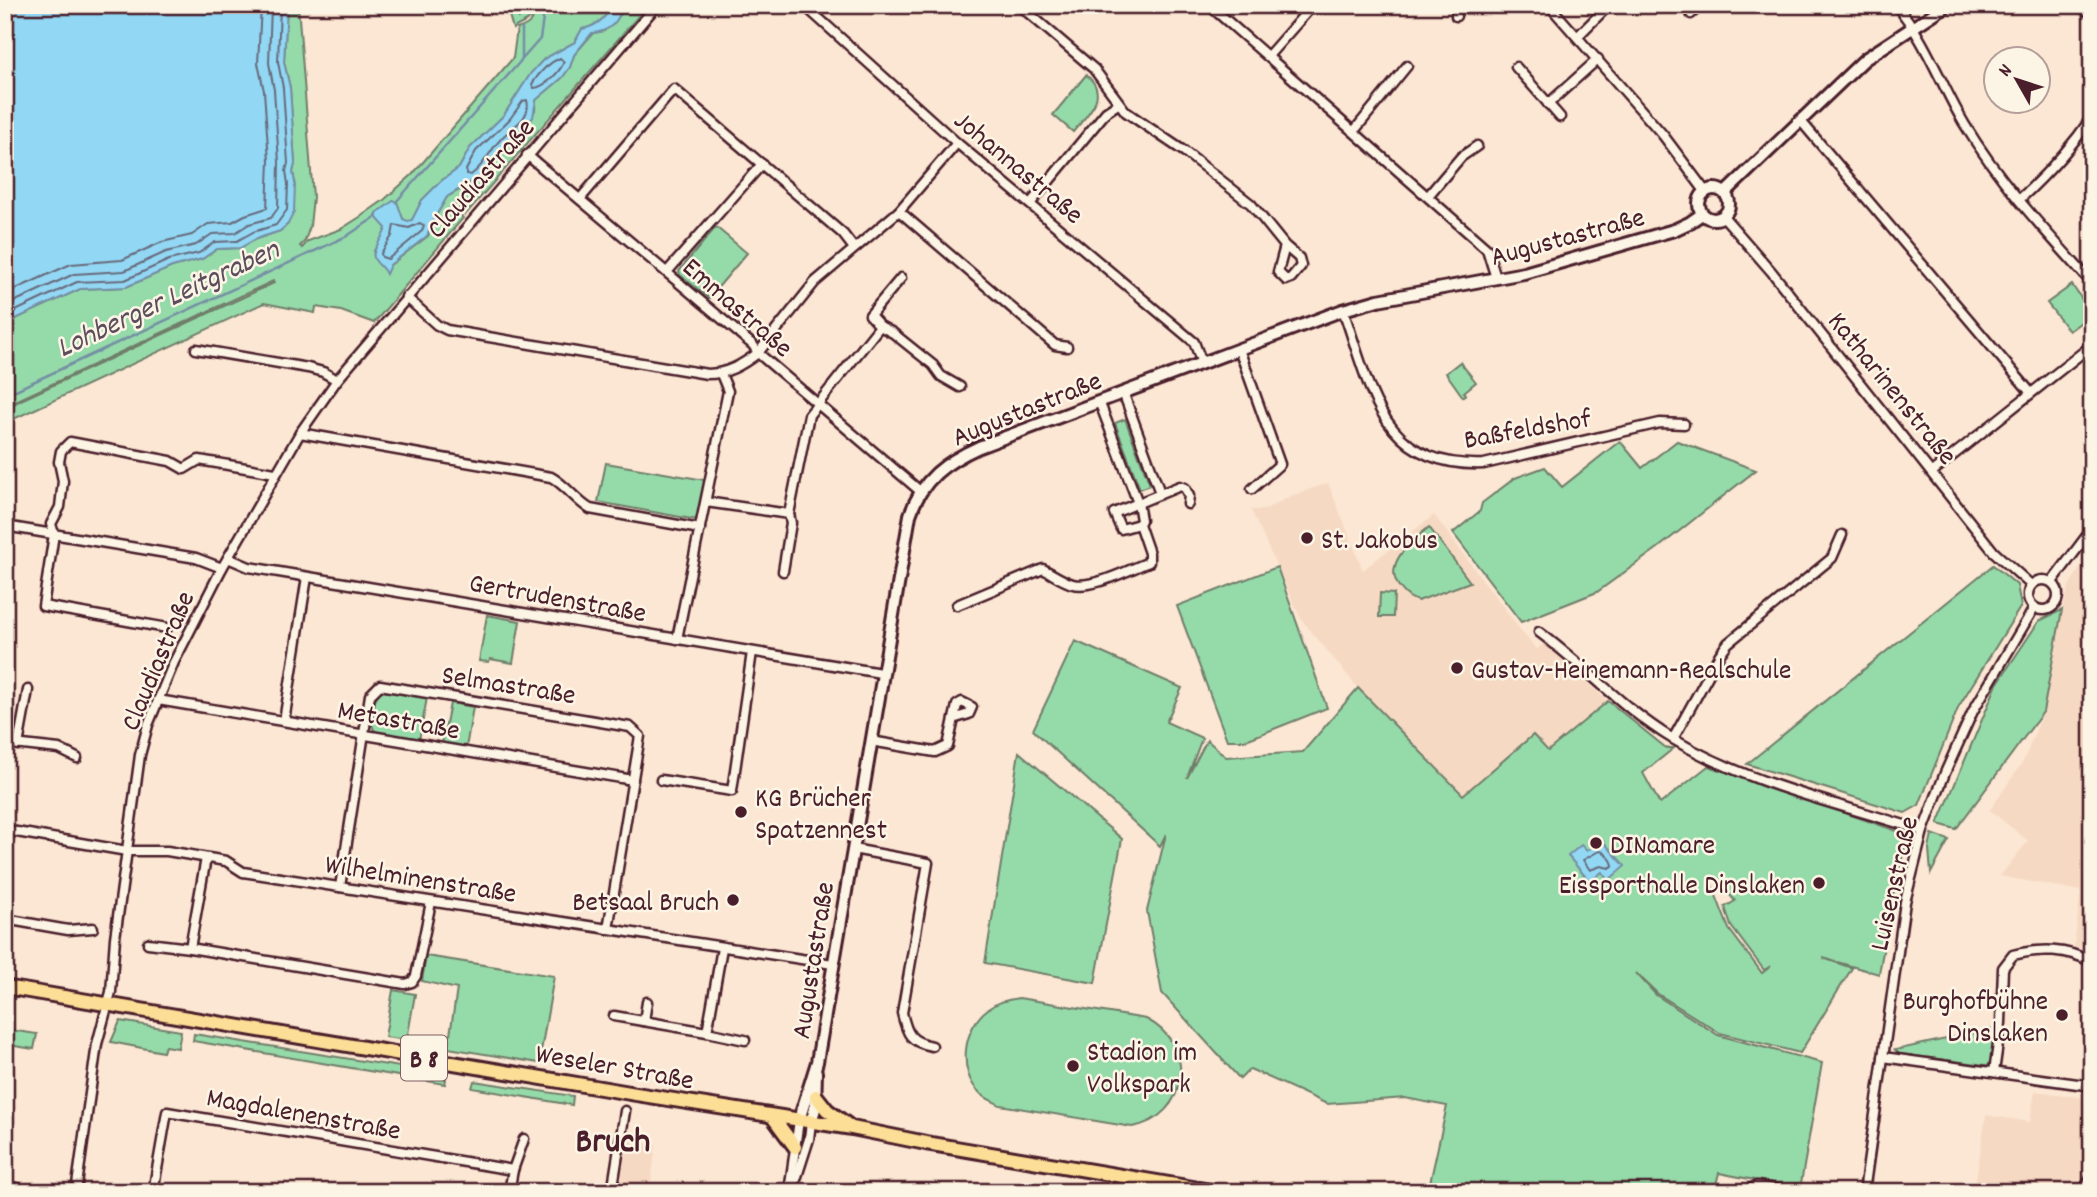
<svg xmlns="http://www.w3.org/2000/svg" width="2097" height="1197" viewBox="0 0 2097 1197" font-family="Dekko,sans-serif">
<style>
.built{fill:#f6d9c3}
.green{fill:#95dba9;stroke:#707d6a;stroke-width:2;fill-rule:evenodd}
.water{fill:#92d8f4;stroke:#758ea4;stroke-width:2}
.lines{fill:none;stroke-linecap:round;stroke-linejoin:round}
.shore{stroke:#67697b;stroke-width:2}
.stream{stroke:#758ea4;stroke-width:2.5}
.street-casing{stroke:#4a1f2b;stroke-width:13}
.secondary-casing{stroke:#4a1f2b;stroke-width:16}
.primary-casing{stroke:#4a1f2b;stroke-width:18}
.street{stroke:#fcf5e5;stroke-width:8}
.secondary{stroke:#fcf5e5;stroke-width:10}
.primary{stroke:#fcde96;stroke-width:12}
.poi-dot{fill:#4a1f2b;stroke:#fcf5e5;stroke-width:2.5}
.labels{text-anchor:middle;stroke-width:5;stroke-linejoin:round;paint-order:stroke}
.shield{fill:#fcf5e5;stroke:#7f5f63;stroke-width:2}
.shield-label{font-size:26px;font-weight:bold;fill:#4a1f2b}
.street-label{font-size:28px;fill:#4a1f2b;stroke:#fcf5e5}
.poi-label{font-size:28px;fill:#4a1f2b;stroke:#fcf5e5;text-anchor:start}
.water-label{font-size:30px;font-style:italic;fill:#5c4d5d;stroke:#fcf5e5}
.district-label{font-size:35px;font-weight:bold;fill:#4a1f2b;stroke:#fcf5e5}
</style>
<rect width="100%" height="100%" fill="#fbe7d3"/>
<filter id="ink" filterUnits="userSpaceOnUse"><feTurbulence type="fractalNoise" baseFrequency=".0143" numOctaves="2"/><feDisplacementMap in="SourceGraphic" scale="14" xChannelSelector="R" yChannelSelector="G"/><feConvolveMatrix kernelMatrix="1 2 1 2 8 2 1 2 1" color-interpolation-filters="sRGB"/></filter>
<g filter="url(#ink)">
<g class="built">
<path d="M1328 483 1363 570 1434 515 1525 636 1537 649 1542 645 1549 647 1608 701 1548 751 1532 735 1463 795 1358 688 1301 619 1251 510H1264L1291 496Z"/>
<path d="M2092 549V950L2074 947 2081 891 2000 876 2028 841 1990 810 2024 760 2043 712 2062 610 2069 586Z"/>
<path d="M2035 1091 2092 1099V1192H1974L1986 1115 2030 1122Z"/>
<path d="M627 1140 656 1145 651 1182 708 1192H619Z"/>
</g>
<g class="green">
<path d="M287 5H298L313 197 310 226 305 241 300 246 302 248 308 241 341 229 360 217 384 200 412 175 513 58 517 29C531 25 534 19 537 5H612C607 18 595 27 582 29L575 42 544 59 531 73 504 115 470 148 459 168 441 181 422 200 412 220 408 222 403 219 397 202 394 201 376 214 387 228C382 247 362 250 383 267L390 265 428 236 434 219 447 197 472 183 492 166 507 142 526 127 535 110 536 100 562 78 570 67 574 55 593 33 604 31 621 14 623 5H648L465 215 459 209V205L457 203 453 208 463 218 374 323 341 311 316 307 315 313 264 303 5 423V409L23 399 274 283 273 281 5 406V324L80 289 126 287 172 267 202 259 217 249 240 248 256 239 280 231 288 224 295 183 293 172 295 164 290 88 284 62Z"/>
<path d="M506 5H535C529 27 527 18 513 29Z"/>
<path d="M1086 75C1111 94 1087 115 1073 132L1053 115Z"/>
<path d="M716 227 747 253 709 298 680 275 679 271Z"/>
<path d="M2072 285 2092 314 2069 331 2047 303Z"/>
<path d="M1460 362 1476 382 1464 392 1466 394 1463 397 1446 373Z"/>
<path d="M1125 419 1150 485 1140 489 1115 423Z"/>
<path d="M1620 441 1642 468 1677 441 1756 470 1658 548 1597 592 1521 622 1453 533 1480 511 1482 503 1515 478 1545 467 1562 487Z"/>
<path d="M606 463 705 480 697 520 598 502Z"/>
<path d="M1429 527 1470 582 1418 601C1411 599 1406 596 1401 589 1380 565 1412 541 1429 527Z"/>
<path d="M1993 565 2017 585 2021 606 1959 706 1919 805 1905 813 1747 764Z"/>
<path d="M1277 567 1327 708 1246 740H1227L1177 606Z"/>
<path d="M1380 593 1394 594 1393 617H1379Z"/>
<path d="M2062 610 2043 712 1956 829 1938 824 1997 684 2039 621Z"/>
<path d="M487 615 520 621 513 663 490 659 489 662 479 661Z"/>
<path d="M1075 641 1182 688 1166 722 1202 738 1187 778 1207 740 1226 757 1303 752 1358 688 1463 795 1533 735 1548 751 1608 701 1666 748H1674L1643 773 1660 804 1708 766 1903 833 1907 840 1895 884 1879 974 1823 958 1852 968 1800 1053 1720 1033 1658 994 1636 973 1656 995 1718 1035 1822 1063 1800 1189 1719 1173 1714 1192H1428L1447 1106 1405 1098 1327 1104 1250 1069 1240 1079 1162 993 1147 911 1166 834 1160 846 1033 730ZM1714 876 1735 901 1725 907 1731 926 1764 970 1771 966 1762 973 1729 929 1710 880Z"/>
<path d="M384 691 427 698 419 740 377 733C367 726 373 702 379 692Z"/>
<path d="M450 703 473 707 466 748 442 744Z"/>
<path d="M1019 752 1122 839 1095 983 985 963Z"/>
<path d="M1932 834 1949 840 1931 873 1929 849Z"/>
<path d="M426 956 554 976 539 1063 448 1048 457 989 422 981Z"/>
<path d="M393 990 415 994 407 1040 385 1037Z"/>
<path d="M1019 998 1146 1019C1198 1045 1189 1117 1132 1127L1000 1105C993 1101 986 1099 980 1093 957 1072 963 1027 988 1009 997 1002 1007 1000 1019 998Z"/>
<path d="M120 1021 181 1031 178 1048 165 1046 163 1052 111 1042Z"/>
<path d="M1997 1028 1993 1066 1899 1054 1895 1050Z"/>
<path d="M10 1030 37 1034 34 1049 8 1045Z"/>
<path d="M194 1034 425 1071V1075L446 1079 445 1084 193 1041Z"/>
<path d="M474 1081 573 1096 572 1105 472 1088Z"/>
</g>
<g class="water">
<path d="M5 5H287L284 62 290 88 295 164 293 172 295 183 294 212 288 224 280 231 256 239 240 248 217 249 202 259 172 267 126 287 80 289 5 324Z"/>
<path d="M612 5H623C619 22 610 32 592 33L574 55 570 67 562 78 536 100 533 117 526 127 507 142 487 172 447 197 434 219 427 236 390 265 386 274C383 267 379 266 375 260 369 252 384 237 386 228L376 217V214L393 201 397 202 403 219 408 221 412 220 422 200 441 181 459 168 470 148 504 115 531 73 544 59 575 42 582 29C595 27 607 18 612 5Z"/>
<path d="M1601 839 1625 866 1609 880 1602 872 1590 882 1568 856 1581 845 1587 851Z"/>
</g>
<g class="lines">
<g class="shore">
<path d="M560 58 564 62C559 73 545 87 534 88L532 84C539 73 548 63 560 58Z"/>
<path d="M527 100C532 120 510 127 500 140 488 153 486 163 471 175L467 174 466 170 476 151 509 120 523 101Z"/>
<path d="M420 223 424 226 422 231 388 259 382 257 381 253 392 236 394 225 409 228Z"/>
<path d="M5 294 71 264 122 260 162 242 192 235 208 224 232 222 245 215 267 208 269 161 264 91 258 63 261 5"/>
<path d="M5 306 74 274 124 271 166 252 196 245 212 234 235 233 249 224 271 218 278 208 279 162 274 90 269 63 271 5"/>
<path d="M5 316 77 282 125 280 169 260 199 253 215 242 237 241 253 232 276 225 287 210 288 184 286 171 288 163 283 88 278 62 280 5"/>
<path d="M1599 851C1605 851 1613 861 1613 866L1609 868 1601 866 1590 870 1583 860Z"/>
</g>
<g class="stream">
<path d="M517 5 519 18"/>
<path d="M522 59V28"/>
<path d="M396 202 540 39 545 5"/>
<path d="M5 395 347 236 377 216"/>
</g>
<defs>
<g id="street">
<path d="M804 5 957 143 1194 342 1202 363"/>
<path d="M1019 5 1094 69 1126 112 1185 152 1251 204 1285 246 1299 258 1301 266 1291 278 1286 280 1278 272 1285 246"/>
<path d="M1209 5 1487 249 1496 278"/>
<path d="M1549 5 1663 135 1705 191"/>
<path d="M1896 5C1925 38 1942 87 1965 125 2000 183 2047 233 2092 283"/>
<path d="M2078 5 2092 14"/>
<path d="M1691 14 1701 5"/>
<path d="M1456 16 1457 5"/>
<path d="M1578 36 1609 5"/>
<path d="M1268 56 1313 5"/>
<path d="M1516 67 1560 117"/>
<path d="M1548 104 1598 59"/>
<path d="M1800 120 2031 393"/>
<path d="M1354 131 1407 66"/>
<path d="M527 155 753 345 758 353 920 491"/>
<path d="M1428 196 1461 157 1477 146"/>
<path d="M580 199 674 89 843 234 853 247"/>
<path d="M2020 199C2047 174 2071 148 2092 117"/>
<path d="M1030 204 1106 112 1118 104"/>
<path d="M899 211 1055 345 1067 347"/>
<path d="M1723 216 1771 271 1994 552 2031 585"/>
<path d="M667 272 762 164"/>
<path d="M406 297 437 325 447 330 707 374C727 374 742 365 758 353L815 282 899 211 957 143"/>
<path d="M1343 310C1371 388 1380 468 1484 464L1660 423 1684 424"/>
<path d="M880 326 870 315 901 278"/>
<path d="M196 349 308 368 323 372 337 380"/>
<path d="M1239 349 1280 464 1252 489"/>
<path d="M1123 392 1160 493"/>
<path d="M300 433 551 477C566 485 575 500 590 509L700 529"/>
<path d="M1932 472 2092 345"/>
<path d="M706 502 789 514 809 415 880 326 893 333 933 365 941 376 960 387"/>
<path d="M1139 524 1121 529 1114 513 1180 486 1185 488 1189 496 1188 504"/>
<path d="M5 526 196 558 222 568"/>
<path d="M228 558 249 567 881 673"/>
<path d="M783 571 791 523 789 514"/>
<circle cx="2043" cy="595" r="15"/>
<path d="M2052 582 2092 529"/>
<path d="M957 605 1043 569C1053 574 1062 581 1073 584 1093 589 1130 569 1149 562V553L1139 524 1141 520 1138 503 1099 401"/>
<path d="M167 628 43 606 54 534 51 524 60 507 63 481 59 462 61 451 70 442 170 461 184 469 199 460 275 473"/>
<path d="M1539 632C1585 666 1623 709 1673 739 1750 785 1838 803 1923 831"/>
<path d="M677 639 728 391 721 374"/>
<path d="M158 700 633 780"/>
<path d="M284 721 307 577"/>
<path d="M1673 739 1720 654 1728 643 1832 558 1842 535"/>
<path d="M871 741 935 752 948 746 957 705 962 702 972 707 969 714 956 718"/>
<path d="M5 743 59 749 77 758"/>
<path d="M18 745 28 690"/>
<path d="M661 780 732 791 752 652"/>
<path d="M5 830 127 851H167L226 861 243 872 833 964"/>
<path d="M853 849 928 863 902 1013C907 1034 910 1042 932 1046"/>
<path d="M206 858 190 948 405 984 412 982 416 976 431 902"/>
<path d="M340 887 370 695 380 685 630 727 640 736 608 929"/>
<path d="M5 919 68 930 93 928"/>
<path d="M148 943 190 948"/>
<path d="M722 948 707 1032 745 1040"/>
<path d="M614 1016 707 1032"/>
<path d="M644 1021 647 1002"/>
<path d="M1883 1057 2092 1086"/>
<path d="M1994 1072 2001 1023 2003 968 2013 955C2041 948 2066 948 2092 962"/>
<path d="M513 1170 524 1139"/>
<path d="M5 1186 38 1192"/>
<path d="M1747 1190 1757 1186 1794 1192"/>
<path d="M76 1192 97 1044 111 992 115 938 140 755 148 725 174 662 222 568 300 433 337 380 657 5"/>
<path d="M153 1192 167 1112 513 1170 509 1192"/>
<path d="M612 1192 625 1111"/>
<path d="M789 1192 799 1120"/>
<path d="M792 1192 809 1139 811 1122"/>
<path d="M1864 1192 1905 902 1923 831 1945 773 1973 711 2034 608"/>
<path d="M2082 1192 2092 1177"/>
</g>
<g id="secondary">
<circle cx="1714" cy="204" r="15"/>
<path d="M1725 193 1865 59 1947 5"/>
<path d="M799 1120 817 1062 910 515C922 479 946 462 979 447L1343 310 1378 300 1524 273 1674 230 1689 223 1702 214"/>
<path d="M811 1122 815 1109 816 1072"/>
</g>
<g id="primary">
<path d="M5 987 636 1094 852 1128 926 1143 1217 1192"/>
<path d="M816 1096 827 1110 849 1126"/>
<path d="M772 1116 795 1147"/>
</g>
</defs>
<use href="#street" class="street-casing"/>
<use href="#secondary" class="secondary-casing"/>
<use href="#primary" class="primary-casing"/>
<use href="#street" class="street"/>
<use href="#secondary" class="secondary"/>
<use href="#primary" class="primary"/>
</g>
</g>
<g class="poi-dot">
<circle cx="1307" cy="538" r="7"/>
<circle cx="1457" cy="668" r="7"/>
<circle cx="741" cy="812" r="7"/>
<circle cx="1596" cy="843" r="7"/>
<circle cx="1819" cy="883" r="7"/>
<circle cx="733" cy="900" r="7"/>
<circle cx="2062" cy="1015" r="7"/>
<circle cx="1073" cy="1066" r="7"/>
</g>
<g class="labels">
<rect class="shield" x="401" y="1035.5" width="46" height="45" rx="5"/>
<g class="shield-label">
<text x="424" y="1067">B 8</text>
</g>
<g class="street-label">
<text transform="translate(1020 166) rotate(40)" y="10">Johannastraße</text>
<text transform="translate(479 177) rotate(-49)" y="10">Claudiastraße</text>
<text transform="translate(1567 235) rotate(-15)" y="10">Augustastraße</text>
<text transform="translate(739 306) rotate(41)" y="10">Emmastraße</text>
<text transform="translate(1894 387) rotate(51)" y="10">Katharinenstraße</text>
<text transform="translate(1026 407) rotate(-22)" y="10">Augustastraße</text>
<text transform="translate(1527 427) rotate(-10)" y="10">Baßfeldshof</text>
<text transform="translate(558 596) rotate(10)" y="10">Gertrudenstraße</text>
<text transform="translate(156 660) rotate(-67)" y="10">Claudiastraße</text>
<text transform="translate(509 683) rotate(9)" y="10">Selmastraße</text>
<text transform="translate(399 718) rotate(10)" y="10">Metastraße</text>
<text transform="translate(421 877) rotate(9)" y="10">Wilhelminenstraße</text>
<text transform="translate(1892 883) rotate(-77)" y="10">Luisenstraße</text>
<text transform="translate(811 960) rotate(-81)" y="10">Augustastraße</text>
<text transform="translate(615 1065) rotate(10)" y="10">Weseler Straße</text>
<text transform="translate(304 1112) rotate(10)" y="10">Magdalenenstraße</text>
</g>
<g class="poi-label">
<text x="1321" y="548">St. Jakobus</text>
<text x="1471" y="678">Gustav-Heinemann-Realschule</text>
<text x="755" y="806">KG Brücher<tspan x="755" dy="32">Spatzennest</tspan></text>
<text x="1610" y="853">DINamare</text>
<text x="1805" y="893" text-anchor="end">Eissporthalle Dinslaken</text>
<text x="719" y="910" text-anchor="end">Betsaal Bruch</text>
<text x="2048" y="1009" text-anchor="end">Burghofbühne<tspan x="2048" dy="32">Dinslaken</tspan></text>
<text x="1087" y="1060">Stadion im<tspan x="1087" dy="32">Volkspark</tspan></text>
</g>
<g class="water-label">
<text transform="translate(167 297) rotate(-25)" y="10">Lohberger Leitgraben</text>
</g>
<g class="district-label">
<text x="613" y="1151">Bruch</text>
</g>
</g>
<rect width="2097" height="1197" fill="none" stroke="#fcf5e5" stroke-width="28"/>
<rect x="14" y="14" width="2069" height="1169" fill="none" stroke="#4a1f2b" stroke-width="2.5" filter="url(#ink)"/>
<g transform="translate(2017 80) rotate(309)"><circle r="33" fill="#fcf5e5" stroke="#b59f9b" stroke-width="2"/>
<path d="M0-5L12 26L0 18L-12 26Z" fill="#4a1f2b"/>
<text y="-10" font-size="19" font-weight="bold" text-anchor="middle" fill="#4a1f2b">N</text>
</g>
</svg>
